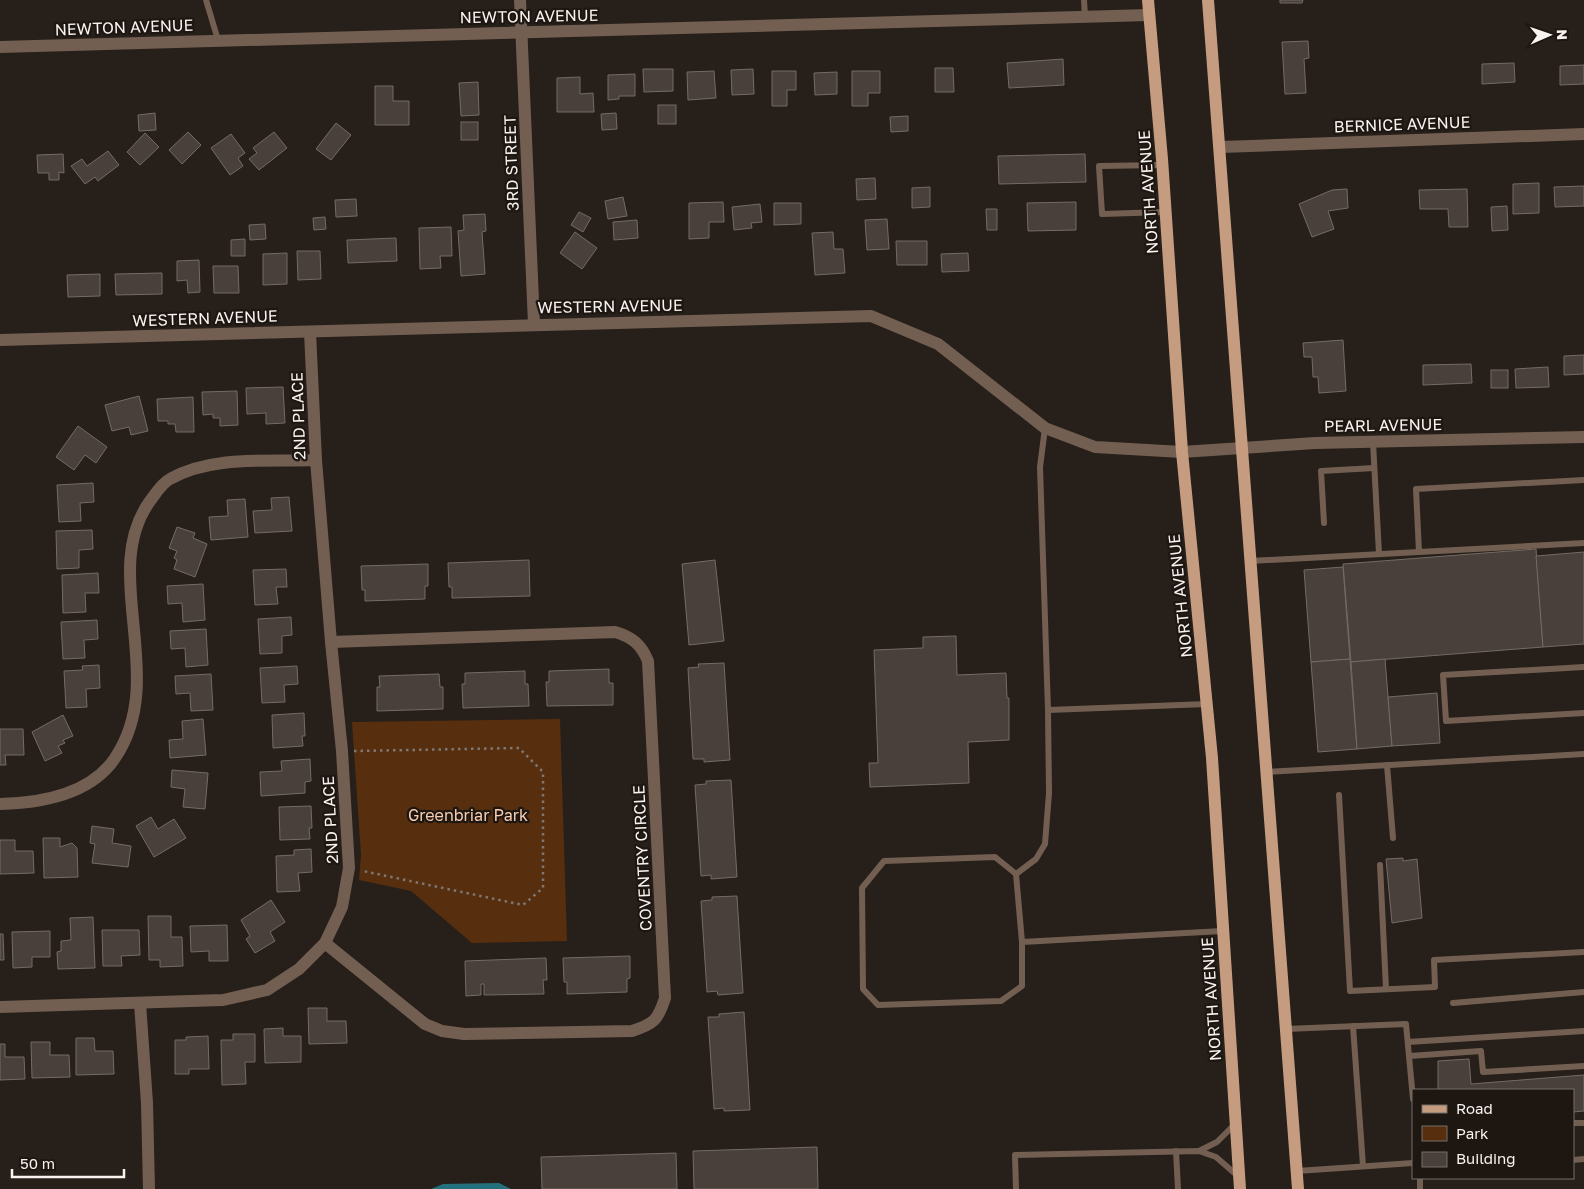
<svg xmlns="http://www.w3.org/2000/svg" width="1584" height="1189" viewBox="0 0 1584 1189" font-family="'Golos Text',sans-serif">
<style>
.green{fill:#582f0e}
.water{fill:#23717c}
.building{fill:#49403b;stroke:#746b65}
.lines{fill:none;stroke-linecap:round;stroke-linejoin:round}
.path{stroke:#7e7773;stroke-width:2.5;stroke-dasharray:2.5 4;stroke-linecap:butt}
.lane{stroke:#735f51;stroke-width:6}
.street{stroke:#735f51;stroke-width:12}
.primary{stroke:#c69c80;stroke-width:12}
.labels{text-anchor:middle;stroke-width:4.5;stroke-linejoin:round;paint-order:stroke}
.street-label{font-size:16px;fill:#f8f3f0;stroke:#1d1611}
.park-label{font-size:16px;fill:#faceb2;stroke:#1d1611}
</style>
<rect width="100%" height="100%" fill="#271f1a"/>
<path class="green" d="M560 719 567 941 472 943 411 891 359 880 361 855 352 722Z"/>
<path class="water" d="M499 1183 511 1189H431L443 1184Z"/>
<g class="building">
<path d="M1280 0H1303L1302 3H1280Z"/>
<path d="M1308 41 1309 58 1304 59 1306 93 1285 94 1282 42Z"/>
<path d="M1063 59 1064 85 1009 88 1007 63Z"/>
<path d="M1514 63 1515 82 1482 84V64Z"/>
<path d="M1584 65V84L1560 85V66Z"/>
<path d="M935 68H953L954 92H935Z"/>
<path d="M643 69H673V91L644 92Z"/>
<path d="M753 69 754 94 732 95 731 70Z"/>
<path d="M714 71 716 98 688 100 687 72Z"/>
<path d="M772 71H796V90H787V106H772Z"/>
<path d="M852 71H880V93H868V106H852Z"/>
<path d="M837 72V94L815 95 814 73Z"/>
<path d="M635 74V96H619V99L608 100V75Z"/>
<path d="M580 77V94L593 93 594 112H557V78Z"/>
<path d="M478 82 479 115 461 116 459 83Z"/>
<path d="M375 86H393V101H409V125H375Z"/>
<rect x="658" y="105" width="18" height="19"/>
<path d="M155 113 156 130 139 131 138 115Z"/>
<path d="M616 113 617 129 602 130 601 114Z"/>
<path d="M908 116V131L891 132 890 117Z"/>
<rect x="461" y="122" width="17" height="18"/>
<path d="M336 123 351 135 331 160 316 149Z"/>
<path d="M188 132 201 145 182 164 169 150Z"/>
<path d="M274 132 287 148 259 170 249 159 257 153 253 148Z"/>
<path d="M145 133 159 147 140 165 127 152Z"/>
<path d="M231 134 245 153 238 158 243 166 230 175 211 148Z"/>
<path d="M108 151 119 165 98 181 95 177 85 184 71 166 82 159 87 166Z"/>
<path d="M63 154 64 173 59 172V180H49V173H38L37 155Z"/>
<path d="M1085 154 1086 182 999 184 998 156Z"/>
<path d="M875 178 876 199 857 200 856 179Z"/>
<path d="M1539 183V213L1513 214V184Z"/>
<path d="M1584 186V206L1555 207 1554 187Z"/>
<path d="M930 187V207L912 208V188Z"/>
<path d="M1347 189 1348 208 1328 211 1334 229 1312 237 1299 204 1332 190Z"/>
<path d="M1467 189 1468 227H1449L1448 209H1420L1419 190Z"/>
<path d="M623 197 627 216 608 219 605 201Z"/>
<path d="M356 199 357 216 336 217 335 200Z"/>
<path d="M723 202 724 222H709V238L689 239V203Z"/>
<path d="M1076 202V230L1028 231 1027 203Z"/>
<path d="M774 203H801V224L774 225Z"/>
<path d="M760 204 762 222 751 223 752 228 734 230 732 207Z"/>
<path d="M1507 206 1508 230 1492 231 1491 207Z"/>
<path d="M986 209H997V230H987Z"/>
<path d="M579 212 591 218 583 232 571 225Z"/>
<path d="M485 214 486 231 482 232 485 274 461 276 458 231 464 230 463 215Z"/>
<path d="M325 217 326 229 314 230 313 218Z"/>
<path d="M887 219 889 249 867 250 865 220Z"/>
<path d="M637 220 638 238 614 240 613 222Z"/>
<path d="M265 224 266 239 250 240 249 225Z"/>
<path d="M451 227 452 256H440L441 268 420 269 419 228Z"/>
<path d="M575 232 597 248 582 269 560 253Z"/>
<path d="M833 232 834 249H843L845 273 815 275 812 233Z"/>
<path d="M396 238 397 261 348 263 347 240Z"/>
<path d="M245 239V256H231V240Z"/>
<path d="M896 241H927V265H897Z"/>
<path d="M297 251H320L321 279 298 280Z"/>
<path d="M287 253V284L263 285V254Z"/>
<path d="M968 253 969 271 942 272 941 254Z"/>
<path d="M199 260 200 292 188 293 187 280 177 281V261Z"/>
<path d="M213 266H238L239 293H214Z"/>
<path d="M162 273V294L116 295 115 274Z"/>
<path d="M100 274V296L68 297 67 275Z"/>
<path d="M1343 340 1346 391 1319 393 1318 377H1313L1312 357H1304L1303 343Z"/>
<path d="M1584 355V374L1564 375V356Z"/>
<path d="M1471 364 1472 383 1423 385V365Z"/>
<path d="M1548 367 1549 387 1516 388 1515 369Z"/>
<rect x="1491" y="370" width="17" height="18"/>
<path d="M283 387 285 423 266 424V413L247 414 246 388Z"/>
<path d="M237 391 238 425 220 426V418H213V414L203 415 202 392Z"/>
<path d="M139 396 148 431 131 435 129 427 112 431 105 405Z"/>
<path d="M193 397 194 432H176L175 424H168V421H158L157 399Z"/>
<path d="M78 426 107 447 96 463 85 455 74 470 56 457Z"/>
<path d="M93 483 94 502 80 503 81 521 59 522 57 485Z"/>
<path d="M289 497 292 531 255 533 253 511 272 510 271 498Z"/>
<path d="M245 499 248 537 211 540 209 517 228 516 227 500Z"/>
<path d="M177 527 195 533 193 538 207 544 195 577 174 569 177 560 174 558 177 551 169 548Z"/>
<path d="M92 530 93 549 79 550V568L57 569 56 531Z"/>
<path d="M1536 549 1543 647 1351 662 1343 564Z"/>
<path d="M1584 552V644L1543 647 1536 556Z"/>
<path d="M529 560 530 596 452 598V587H449L448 563Z"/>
<path d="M715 560 724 641 689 645 682 564Z"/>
<path d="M428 564V586H425V599L365 601V590H362L361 566Z"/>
<path d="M1343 567 1350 659 1311 662 1304 570Z"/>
<path d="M286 569 287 587H276L278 604 255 605 253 570Z"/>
<path d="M98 573 99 593H85L86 612 63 613 62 575Z"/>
<path d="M203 584 205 620 183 622 182 603 168 604 167 586Z"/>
<path d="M291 617 292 635 282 636V653L260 654 258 619Z"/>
<path d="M97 620 98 639 84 640 85 658 63 659 61 622Z"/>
<path d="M206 629 208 665 186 667 185 648 171 649 170 631Z"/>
<path d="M956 636 957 675 1006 673 1007 698H1009V740L968 742 969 783 870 787 869 763H878L874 650 923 648V637Z"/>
<path d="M1350 659 1357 749 1318 752 1311 662Z"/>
<path d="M1385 659 1392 746 1357 749 1351 662Z"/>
<path d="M724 663 730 760 704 762V759H693L688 668 699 667 698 664Z"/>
<path d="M99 665 100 688 86 689 87 707 66 708 64 671 83 670 82 666Z"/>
<path d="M297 666 298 684 284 685 285 702 262 703 260 668Z"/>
<path d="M609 669V683H613V705L547 706 546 682H549V671Z"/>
<path d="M525 671V684H528L529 706 463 708 462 684H465V673Z"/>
<path d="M211 674 213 710 191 711 190 693 176 694 175 676Z"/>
<path d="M439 674 440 687H443V709L377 711V687H380L379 676Z"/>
<path d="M1437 693 1440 743 1392 746 1388 697Z"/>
<path d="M304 713 305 736H302L303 746 273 748 272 715Z"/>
<path d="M63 715 73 736 63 740 65 743 58 746 62 753 45 761 32 732Z"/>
<path d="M203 719 206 755 170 758 169 740 183 739 182 721Z"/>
<path d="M0 729H23L24 755H5L6 765H0Z"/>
<path d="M310 759 311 781 305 782V793L261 796 260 772 282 771 281 761Z"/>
<path d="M172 770 208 773 205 809 183 807 185 789 171 787Z"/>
<path d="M731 780 737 877 711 879V875L701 876 695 785 706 784V781Z"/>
<path d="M311 806 312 828H309L310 839 280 840 279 807Z"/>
<path d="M151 817 158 829 174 819 186 838 154 857 136 826Z"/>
<path d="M92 826 114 829 112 843 131 846 128 867 92 863 95 844 90 843Z"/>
<path d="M43 838H60V847L72 843 77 848 78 877 44 878Z"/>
<path d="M0 840H15V851H33L34 873 0 874Z"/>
<path d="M311 849 312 872 298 873 300 891 277 892 276 856 294 855V850Z"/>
<path d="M1403 858V861L1417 859 1422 918 1392 923 1386 859Z"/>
<path d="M737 896 743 993 718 995 717 991 707 992 701 901 712 900V897Z"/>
<path d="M271 900 285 922 270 932 275 941 255 953 246 939 250 936 241 920Z"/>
<path d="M148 916H171V937H182L183 966 160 967V960H149Z"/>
<path d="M93 917 95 968 58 969 57 952 61 951V941L71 940 70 918Z"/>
<path d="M227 925 228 961H209V951L191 952 190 926Z"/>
<path d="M102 930H139L140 955 121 956 122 966H103Z"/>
<path d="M50 931V957H32V967L13 968 12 932Z"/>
<path d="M0 934H3L4 960H0Z"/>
<path d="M630 956V978L627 979V992L567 994V982H564L563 958Z"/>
<path d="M546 958 547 980H543L544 994 484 995V984H481V995L466 996 465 961Z"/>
<path d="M308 1008H327V1021H346L347 1043 309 1044Z"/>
<path d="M744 1012 750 1110 724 1111V1108L714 1109 708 1017H719V1014Z"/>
<path d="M283 1028V1036H301V1062L265 1063 264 1029Z"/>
<path d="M233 1034H255V1062H245L246 1084 222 1085 221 1040H233Z"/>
<path d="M208 1036 209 1069H189V1074H175V1040H186V1037Z"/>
<path d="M76 1038H94L95 1051H113L114 1074 76 1075Z"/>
<path d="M31 1042H50V1055H69L70 1077 32 1078Z"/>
<path d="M0 1044H5V1057H24L25 1079 0 1080Z"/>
<path d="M1469 1059 1471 1084 1584 1075V1111L1573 1112V1090H1438V1061Z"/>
<path d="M817 1147 818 1189H694L693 1151Z"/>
<path d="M676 1153 677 1189H542L541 1157Z"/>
</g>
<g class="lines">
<path class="path" d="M354 751 519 748 543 772V888L523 905 363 871"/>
<g class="lane">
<path d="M206 0 218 40"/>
<path d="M1084 0 1085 17"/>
<path d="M1162 165 1099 166 1102 214 1165 212"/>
<path d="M1045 428 1040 467 1048 710 1207 704"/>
<path d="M1373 442 1379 554"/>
<path d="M1584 480 1416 489 1419 552 1584 543"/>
<path d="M1324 523 1321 471 1374 468"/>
<path d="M1250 561 1419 552"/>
<path d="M1584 667 1443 675 1446 721 1584 713"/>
<path d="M1387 765 1393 838"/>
<path d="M1266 772 1584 754"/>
<path d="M1339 795 1350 991 1435 987 1434 960 1584 952"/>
<path d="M1380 865 1386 989"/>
<path d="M1016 874 1036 859 1045 844 1049 793 1048 710"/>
<path d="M1022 942 1016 874 995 857 884 861 862 888 863 989 878 1005 1001 1001 1022 986V942L1222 931"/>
<path d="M1453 1003 1584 992"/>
<path d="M1353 1026 1363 1166"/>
<path d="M1286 1029 1406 1024 1413 1099"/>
<path d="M1408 1042 1584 1031"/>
<path d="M1409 1056 1481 1051 1483 1072 1584 1066"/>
<path d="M1573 1123H1584"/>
<path d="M1176 1151 1178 1189"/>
<path d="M1199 1151 1217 1142 1235 1124"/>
<path d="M1573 1160 1584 1159"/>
<path d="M1297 1171 1413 1163"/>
<path d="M1420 1178V1189"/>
<path d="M1016 1189 1015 1155 1199 1151 1216 1157 1239 1177"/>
</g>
<g class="street">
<path d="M520 0 534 324"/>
<path d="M0 47 1149 15"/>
<path d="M1221 147 1584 134"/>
<path d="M0 340 871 316 938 344 1045 428 1095 447 1182 452 1315 443 1584 437"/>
<path d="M0 804C41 803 91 794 115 758 170 677 98 573 150 501 156 493 162 483 170 479 212 455 269 462 316 460"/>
<path d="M325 943 425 1024 442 1031 464 1034 632 1031C654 1024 658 1020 665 998L648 661C641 644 632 637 615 632L331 642"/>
<path d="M140 1003 147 1103 149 1189"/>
<path d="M0 1007 223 1000 267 990 299 969 325 943 342 907 349 868 342 751 331 642 316 460 310 332"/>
</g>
<g class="primary">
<path d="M1148 0 1162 159 1182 452 1212 758 1240 1189"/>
<path d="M1208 0 1298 1189"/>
</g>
</g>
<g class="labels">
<g class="street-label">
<text transform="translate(529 16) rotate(-1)" y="6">NEWTON AVENUE</text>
<text transform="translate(124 27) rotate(-2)" y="6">NEWTON AVENUE</text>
<text transform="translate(1402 124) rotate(-2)" y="6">BERNICE AVENUE</text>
<text transform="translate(511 163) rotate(-92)" y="6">3RD STREET</text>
<text transform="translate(1148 192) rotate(-94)" y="6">NORTH AVENUE</text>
<text transform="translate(610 306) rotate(-1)" y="6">WESTERN AVENUE</text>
<text transform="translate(205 318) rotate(-2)" y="6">WESTERN AVENUE</text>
<text transform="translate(298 416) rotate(-92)" y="6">2ND PLACE</text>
<text transform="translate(1383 425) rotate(-1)" y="6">PEARL AVENUE</text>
<text transform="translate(1180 596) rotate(-96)" y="6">NORTH AVENUE</text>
<text transform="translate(330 820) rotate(-93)" y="6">2ND PLACE</text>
<text transform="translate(642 858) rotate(-93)" y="6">COVENTRY CIRCLE</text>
<text transform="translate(1211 999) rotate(-94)" y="6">NORTH AVENUE</text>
</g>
<g class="park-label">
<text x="468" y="821">Greenbriar Park</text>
</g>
</g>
<rect x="1412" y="1089" width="162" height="90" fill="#1d1611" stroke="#756e6a"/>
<rect x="1422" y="1105" width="25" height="8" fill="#c69c80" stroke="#756e6a"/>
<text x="1456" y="1114" font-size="15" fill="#f8f3f0">Road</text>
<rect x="1422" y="1126" width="25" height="15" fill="#582f0e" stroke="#756e6a"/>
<text x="1456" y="1139" font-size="15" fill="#f8f3f0">Park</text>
<rect x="1422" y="1152" width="25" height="15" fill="#49403b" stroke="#756e6a"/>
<text x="1456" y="1164" font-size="15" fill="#f8f3f0">Building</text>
<g transform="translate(1549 35) rotate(88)" stroke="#1d1611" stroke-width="4" paint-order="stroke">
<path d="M0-4L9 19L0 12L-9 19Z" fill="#f8f3f0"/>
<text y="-8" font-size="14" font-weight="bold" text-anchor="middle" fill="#f8f3f0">N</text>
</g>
<path d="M12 1169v8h112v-8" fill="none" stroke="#f8f3f0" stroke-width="2.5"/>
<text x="20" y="1169" font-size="15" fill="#f8f3f0" stroke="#1d1611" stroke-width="4" paint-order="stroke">50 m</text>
</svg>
